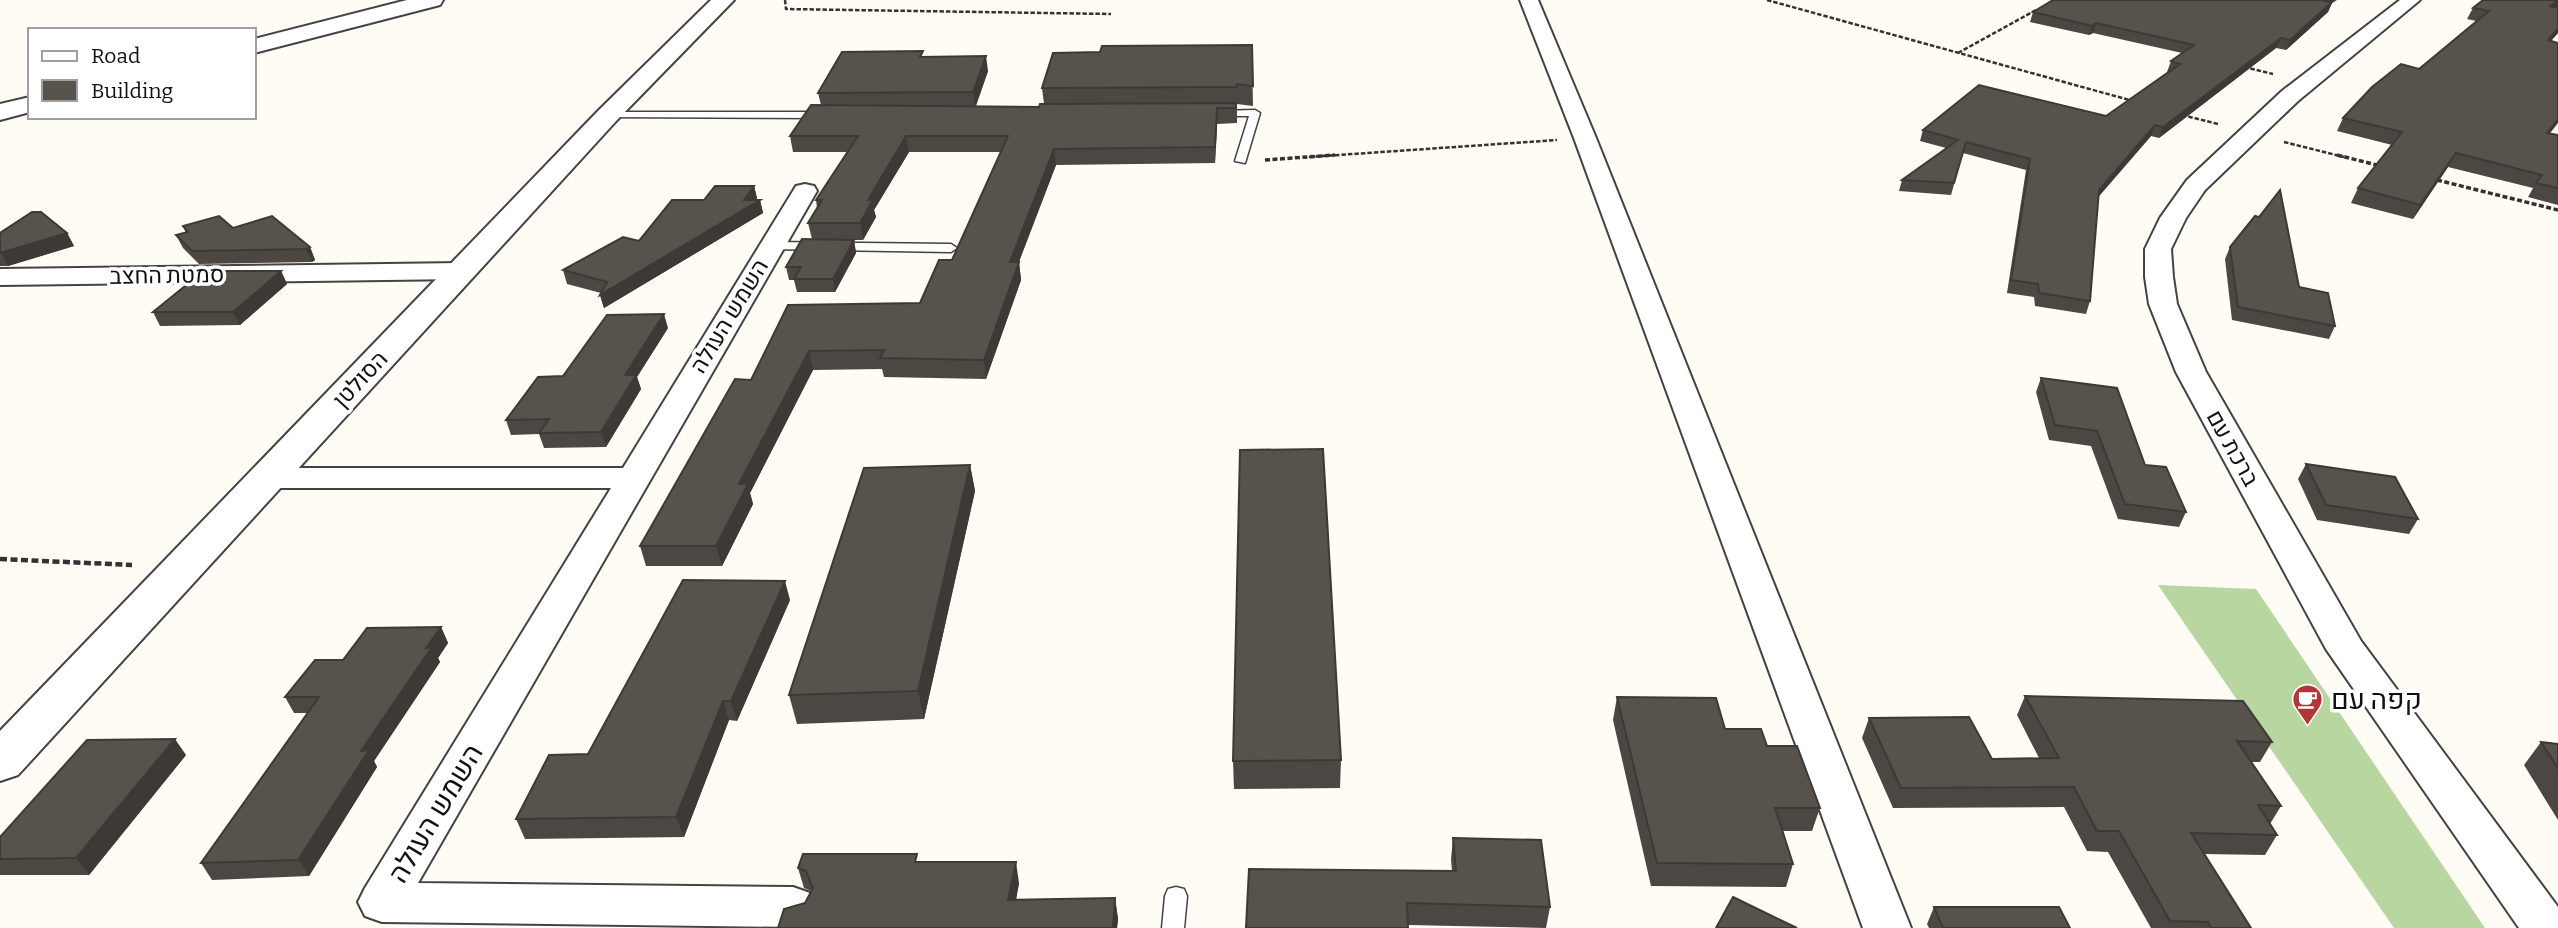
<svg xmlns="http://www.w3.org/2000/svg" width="2558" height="928" viewBox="0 0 2558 928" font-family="Bitter,Heebo,serif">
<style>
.forest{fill:#b7d6a0}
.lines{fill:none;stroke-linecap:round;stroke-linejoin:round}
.service-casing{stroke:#434343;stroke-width:3}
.minor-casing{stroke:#434343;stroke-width:4}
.tertiary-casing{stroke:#434343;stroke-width:4}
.path-far2{stroke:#323232;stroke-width:2.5;stroke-dasharray:4.5 2;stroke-linecap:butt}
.path-far1{stroke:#323232;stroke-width:3.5;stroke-dasharray:5 2.5;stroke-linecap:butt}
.path{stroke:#323232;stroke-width:4.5;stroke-dasharray:7 3.5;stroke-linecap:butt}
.service{fill:#fff;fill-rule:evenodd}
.minor{fill:#fff;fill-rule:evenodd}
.tertiary{fill:#fff;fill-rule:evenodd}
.wall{fill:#4c4742}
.shaded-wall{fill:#3e3936}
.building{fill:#58524d;stroke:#3e3936;stroke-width:2}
.labels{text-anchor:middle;stroke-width:7;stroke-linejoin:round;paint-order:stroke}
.street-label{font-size:23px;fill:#101010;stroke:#fff}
.near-poi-label{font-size:28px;fill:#101010;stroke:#fff;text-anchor:start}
.near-street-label{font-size:28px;fill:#101010;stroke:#fff}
</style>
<rect width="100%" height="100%" fill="#fefcf5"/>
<path class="forest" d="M2158 585 2256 589 2485 928H2394Z"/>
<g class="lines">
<defs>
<g id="service">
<path d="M1216 111 1255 110 1260 113 1245 163 1235 161 1249 116H1212V112Z"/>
<path d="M608 112H826L831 115 826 118 604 117 603 115Z"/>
<path d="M772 242 951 244 957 248 951 252 768 249V243Z"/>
<path d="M1176 887 1184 889 1187 896 1184 928H1162L1165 896 1168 889Z"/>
</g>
<g id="minor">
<path d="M1520 0H1538L1596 138 1911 928H1863L1574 138Z"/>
<path d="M2400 0H2420L2298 101 2205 190 2186 218 2171 249 2173 277 2177 304 2206 372 2361 641 2558 907V928H2519L2326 649 2176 372 2149 304 2145 277V249L2160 218 2187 180 2282 91Z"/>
<path d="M805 184 814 186 817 191 418 883 793 887 810 893 817 907 810 921 793 927 382 922 365 916 358 902 365 888 611 488H268L256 485 251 478 256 471 268 468H623L793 191 796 186Z"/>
<path d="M461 263 471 265 475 271 471 277 461 279 0 285V269Z"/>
</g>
<g id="tertiary">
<path d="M407 0H443L440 5 254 53V39Z"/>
<path d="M711 0H734L617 120 18 775 0 781V731L599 110Z"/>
<path d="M30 97V112L0 120V104Z"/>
</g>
</defs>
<use href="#service" class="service-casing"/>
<use href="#minor" class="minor-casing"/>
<use href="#tertiary" class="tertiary-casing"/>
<g class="path-far2">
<path d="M785 0 786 9 1111 14"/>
<path d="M1767 0 2133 101"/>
<path d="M1958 53 2036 10"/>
<path d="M2244 67 2273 74"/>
<path d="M2182 115 2218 124"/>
<path d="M2284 142 2344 157"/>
<path d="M1309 157 1557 140"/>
</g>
<g class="path-far1">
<path d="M2337 155 2381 166"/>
<path d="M1265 160 1335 155"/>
<path d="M2437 180 2558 210"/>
</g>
<path class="path" d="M0 559 132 565"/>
<use href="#service" class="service"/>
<use href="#minor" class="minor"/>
<use href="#tertiary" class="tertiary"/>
</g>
<g class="wall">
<path d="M2332 3 2328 12 2286 50 2276 48 2159 138 2151 136 2098 197 2090 301 2086 314 2035 306 2034 297 2007 293 2026 170 1963 153 1951 195 1899 191 1902 180 1946 148 1920 141 1923 130 2106 116 2168 72H2167L2171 61 2182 53 2093 33 2089 35 2030 22 2033 12Z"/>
<path d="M2473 8H2557L2558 33 2551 41 2550 133 2558 135V205L2528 197 2533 188 2448 167 2413 219 2351 203 2358 188 2392 145 2337 131 2343 118 2419 69 2476 21 2467 19Z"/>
<path d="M1252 45 1253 106 1237 104V123L1217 124 1215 163 1056 165 1019 262 1021 280 986 379 884 377 882 369 813 370 750 493 753 504 722 566H646L640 546 751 380 788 305 920 303 952 260 1001 152H909L874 210 876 217 863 240H854L856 253 835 292H797L794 280H789L786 267 812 239 808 223 817 208 816 200 847 152H793L790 136 821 105 818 93 923 57 988 71 976 106 1039 107 1044 104 1042 88 1100 52Z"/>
<path d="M754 186 757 198 755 200H760L763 213 604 308 600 295 601 293 567 284 563 270 639 241 704 200Z"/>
<path d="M183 226 233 228 310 247 315 260 312 262 199 264 183 248 176 235 186 233Z"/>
<path d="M0 233H67L74 246 8 266H0Z"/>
<path d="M2230 247 2299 287 2335 326 2329 339 2232 320 2225 259Z"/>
<path d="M214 271H281L287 284 240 325 160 326 153 312 219 282Z"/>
<path d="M668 328 637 377 641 389 606 447 544 448 539 434 511 435 506 420 563 376Z"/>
<path d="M2041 378 2145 465 2186 512 2179 527 2118 519 2091 446 2049 440 2036 392Z"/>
<path d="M2306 464 2418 519 2409 534 2317 520 2298 479Z"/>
<path d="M970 465 975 491 924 719 797 724 789 695Z"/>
<path d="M790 600 737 721 729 720 684 837 525 839 516 819 588 754Z"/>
<path d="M441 627 448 643 438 658 440 662 374 761 377 767 309 876 212 880 201 863 307 713H294L285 697Z"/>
<path d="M2025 696 2272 742 2260 762H2251L2281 806 2270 824 2277 835 2265 855 2204 854 2251 928H2151L2108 852 2087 851 2064 807 1893 808 1862 738 1869 718 1992 759 2039 758 2017 715Z"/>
<path d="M1617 697 1725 729 1767 746 1820 808 1812 831H1783L1793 864 1786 887 1651 886 1613 720Z"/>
<path d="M2541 742 2558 744V820L2524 765Z"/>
<path d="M186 755 89 875H0V837Z"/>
<path d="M1341 760 1340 788 1234 789 1233 761Z"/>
<path d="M1453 838 1550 907 1546 928 1408 925 1246 928 1452 871 1451 859Z"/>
<path d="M919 862 1019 883 1016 900 1115 898 1118 919 1117 928H778L805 903 811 891 804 888 798 868Z"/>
<path d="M1934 907 2070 928H1929L1927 924Z"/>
</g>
<g class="shaded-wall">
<path d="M2326 0H2337L2332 3 2328 12 2286 50 2290 40Z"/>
<path d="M2558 0V7L2544 18 2550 6Z"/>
<path d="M2096 23 2093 33 2089 35 2092 26Z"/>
<path d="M2558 28V33L2541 52 2548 40Z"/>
<path d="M2281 38 2276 48 2159 138 2163 127Z"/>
<path d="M986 56 988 71 975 108 973 92Z"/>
<path d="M1217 108V124L1215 163V147Z"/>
<path d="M2558 119V123L2540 146 2547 133Z"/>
<path d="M2155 125 2151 136 2094 202 2099 190Z"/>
<path d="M906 136 909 152 874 210 876 217 863 240 860 223 868 200Z"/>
<path d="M1054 149 1056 165 1012 279 1010 262Z"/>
<path d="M2456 153 2448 167 2413 219 2420 205Z"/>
<path d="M754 186 757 198 752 205 760 200 763 213 604 308 600 295 744 200Z"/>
<path d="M67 233 74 246 8 266 1 253Z"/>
<path d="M854 240 856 253 835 292 833 279Z"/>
<path d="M310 247 315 260 312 262 306 249Z"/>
<path d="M1019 262 1021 280 986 379 984 360Z"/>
<path d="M281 271 287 284 240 325 233 312Z"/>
<path d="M664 314 668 328 637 377 641 389 606 447 601 432 625 375Z"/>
<path d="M809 351 813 370 750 493 753 504 722 566 716 546 739 484Z"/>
<path d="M970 465 975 491 924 719 918 691Z"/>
<path d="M785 581 790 600 737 721 731 701Z"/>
<path d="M441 627 448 643 438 658 440 662 374 761 377 767 309 876 298 860 361 751Z"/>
<path d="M723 701 729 720 684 837 676 817Z"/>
<path d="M175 739 186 755 89 875 76 858Z"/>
<path d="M1016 862 1019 883 1012 921 1008 900Z"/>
<path d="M1115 898 1118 919 1117 928H1113Z"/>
</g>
<g class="building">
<path d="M2053 0H2326L2325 1 2332 2 2290 40 2281 38 2163 127 2155 125 2099 190 2090 301 2039 293 2038 284 2011 280 2030 159 1966 142 1954 183 1902 180 1958 140 1923 130 1979 85 2106 116 2180 64 2171 61 2194 45 2096 23 2092 26 2033 12Z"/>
<path d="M2483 0H2558L2550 6 2558 8V28L2548 40 2558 43V119L2547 133 2558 135V188L2536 183 2542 175 2456 153 2420 205 2358 188 2402 132 2343 118 2372 87 2401 64 2419 69 2489 11 2473 8Z"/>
<path d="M1252 45 1253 86 1237 84 1236 87 1042 88 1053 53 1100 52 1102 46Z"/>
<path d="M923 51 920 57 986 56 973 92 818 93 842 52Z"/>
<path d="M1236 103V108H1217L1215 147 1054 149 1010 262H1019L984 360 880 358 884 350 809 351 739 484H748L716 546H640L735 379 751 380 788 305 920 303 939 260H952L1008 136H906L868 200H873L860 223H808L822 200H816L858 136H790L811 105 1039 107 1040 104Z"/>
<path d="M715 186H754L744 200H760L600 295 607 282 563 270 623 237 639 241 672 200H704Z"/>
<path d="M2280 190 2299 287 2328 293 2335 326 2238 307 2230 247 2255 216 2259 217Z"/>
<path d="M32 212H41L67 233 0 253V233Z"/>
<path d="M219 216 233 228 272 216 310 247 306 249 192 251 176 235 188 232 183 226Z"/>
<path d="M802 239 854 240 833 279H794L801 267H786Z"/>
<path d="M214 271H281L233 312H153L190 282H224Z"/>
<path d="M664 314 625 375H636L601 432 539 433 549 419 506 420 538 377 563 376 607 315Z"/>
<path d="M2041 378 2117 388 2145 465 2166 467 2186 512 2125 504 2097 431 2055 425Z"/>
<path d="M1323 449 1341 760 1233 761 1240 450Z"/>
<path d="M2306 464 2395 477 2418 519 2326 505Z"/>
<path d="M970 465 918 691 789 695 864 468Z"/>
<path d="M683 580 785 581 731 701H723L676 817 516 819 549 755 588 754Z"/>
<path d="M441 627 426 648 432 647 361 751 369 750 298 860 201 863 319 697H285L315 660H343L367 628Z"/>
<path d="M2025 696 2243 701 2272 742 2237 741 2281 806 2258 805 2277 835 2191 833 2251 928H2211L2208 922 2170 921 2119 831H2097L2074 787 1901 788 1869 718 1969 717 1992 759 2059 758Z"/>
<path d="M1617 697 1716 698 1725 729H1761L1767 746H1797L1820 808H1775L1793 864 1657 863Z"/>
<path d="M175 739 76 858 0 859V837L87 740Z"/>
<path d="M2541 742 2558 744V768Z"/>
<path d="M1453 838 1541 840 1550 907 1407 903 1408 928H1246L1249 869 1456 871Z"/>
<path d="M803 854H917L915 862H1016L1008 900 1115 898 1113 928H778L784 909 805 903 813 888 806 871 798 868Z"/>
<path d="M1733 897 1797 928H1716Z"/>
<path d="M1934 907H2059L2070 928H1943Z"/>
</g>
<defs>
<symbol id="cafe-pin" viewBox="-11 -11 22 30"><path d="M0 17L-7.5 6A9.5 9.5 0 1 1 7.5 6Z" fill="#b63336" stroke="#fff"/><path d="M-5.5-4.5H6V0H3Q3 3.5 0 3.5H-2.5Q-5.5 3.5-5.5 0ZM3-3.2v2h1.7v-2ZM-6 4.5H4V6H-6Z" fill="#fff"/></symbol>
</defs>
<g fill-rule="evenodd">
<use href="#cafe-pin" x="2290" y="682" width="35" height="47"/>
</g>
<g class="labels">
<g class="street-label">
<text transform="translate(167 275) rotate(-1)" y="8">סמטת החצב</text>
<text transform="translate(729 316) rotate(-59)" y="8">השמש העולה</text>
<text transform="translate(360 379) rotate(-47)" y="8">הסולטן</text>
<text transform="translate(2233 448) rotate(61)" y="8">ברכת עם</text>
</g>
<g class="near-poi-label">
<text x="2331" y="709">קפה עם</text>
</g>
<g class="near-street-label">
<text transform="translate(435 813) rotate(-59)" y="10">השמש העולה</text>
</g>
</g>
<rect x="28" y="28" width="228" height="91" fill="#ffffff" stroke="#9f9f9f" stroke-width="2"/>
<rect x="42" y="51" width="35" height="10" fill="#ffffff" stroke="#9f9f9f" stroke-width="2"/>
<text x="91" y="63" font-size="21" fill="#101010">Road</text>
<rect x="42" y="80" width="35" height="21" fill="#58524d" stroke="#9f9f9f" stroke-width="2"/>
<text x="91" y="98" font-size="21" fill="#101010">Building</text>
</svg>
